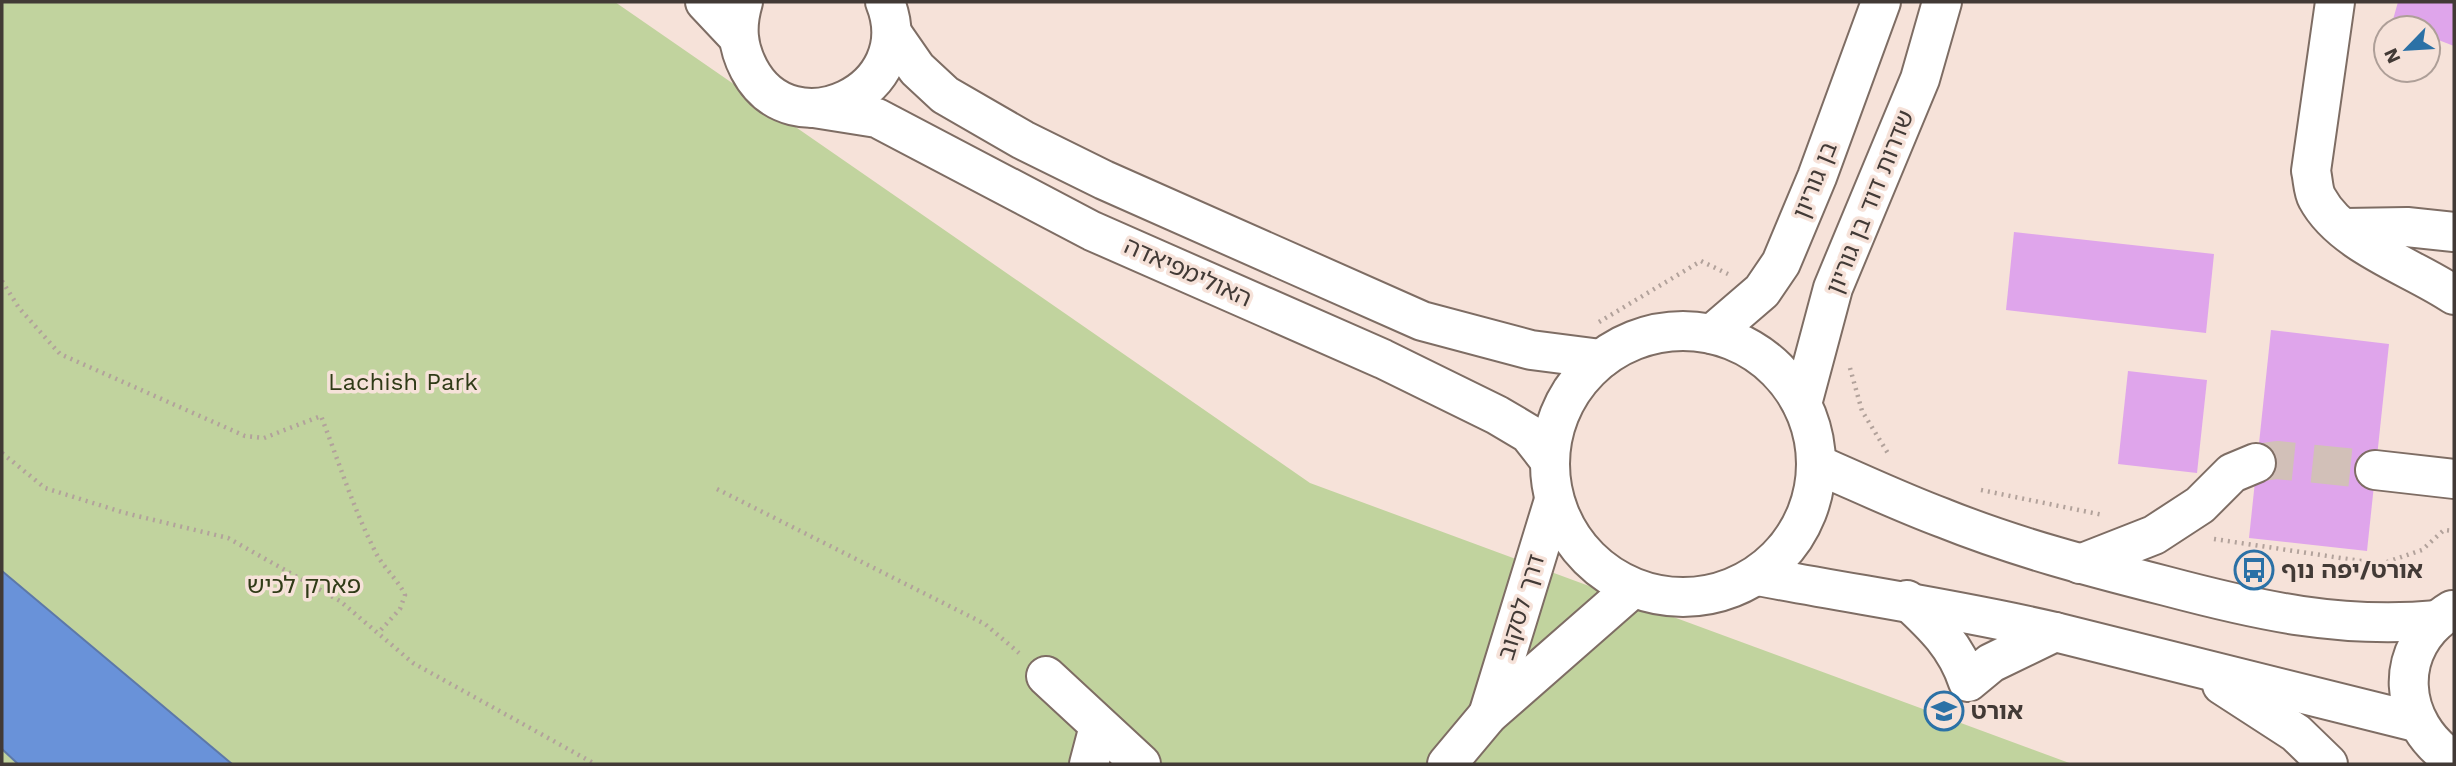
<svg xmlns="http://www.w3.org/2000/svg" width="2456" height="766" viewBox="0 0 2456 766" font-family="'Work Sans','Noto Sans Hebrew',sans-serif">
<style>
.green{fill:#c1d39e}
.water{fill:#6992d9;stroke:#5d78a8;stroke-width:2}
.building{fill:#dfa5eb}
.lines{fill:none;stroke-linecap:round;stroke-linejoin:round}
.minor-tunnel{stroke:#d2c0b8;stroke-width:38;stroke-dasharray:38 19;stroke-linecap:butt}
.minor-casing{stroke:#7e6d64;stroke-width:42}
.major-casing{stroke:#7e6d64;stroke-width:42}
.path{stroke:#b2a29b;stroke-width:4.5;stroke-dasharray:2 5;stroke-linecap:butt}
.minor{stroke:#fff;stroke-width:38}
.major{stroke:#fff;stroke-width:38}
.labels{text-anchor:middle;stroke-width:7;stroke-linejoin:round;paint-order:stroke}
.street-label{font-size:24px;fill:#423a36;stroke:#f6e2d9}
.park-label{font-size:24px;fill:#303b17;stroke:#f6e2d9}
.poi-label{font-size:24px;font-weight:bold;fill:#423a36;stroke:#f6e2d9;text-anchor:start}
</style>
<rect width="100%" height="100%" fill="#f6e2d9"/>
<path class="green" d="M2 2H615L1310 483 2072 764H2Z"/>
<path class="water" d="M2 571 232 764H18L2 749Z"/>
<g class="building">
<path d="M2398 2H2454V46L2428 36V28H2406L2392 23Z"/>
<path d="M2014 232 2214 254 2206 333 2006 310Z"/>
<path d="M2271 330 2389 344 2367 551 2249 538Z"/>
<path d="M2128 371 2207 380 2197 473 2118 464Z"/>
</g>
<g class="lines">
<path class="minor-tunnel" d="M2256 463 2277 460 2375 470"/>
<defs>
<g id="minor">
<path d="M705 2 737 36"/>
<path d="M743 2C736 26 737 46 749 69 792 151 921 91 885 2"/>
<path d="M2335 2 2311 171C2313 179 2313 191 2317 198 2342 245 2413 267 2454 295"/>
<path d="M892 33 917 69 945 95 1023 140 1104 180 1422 321 1531 350 1601 359"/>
<path d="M814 108 877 118 1092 231 1383 359 1497 415 1529 434 1550 461"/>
<path d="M2345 228 2407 227 2454 232"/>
<path d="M2375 470 2454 479"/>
<path d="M2080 564 2154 535 2200 505 2232 473 2256 463"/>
<path d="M1907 600C1934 625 1956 646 1968 682L1991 663 2055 632"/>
<path d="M1046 676 1141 764"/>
<path d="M1488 715 1554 500"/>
<path d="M1089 764 1099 726"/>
<path d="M1447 764 1488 715 1633 588"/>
</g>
<g id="major">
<circle cx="1683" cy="464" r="133"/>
<path d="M1712 334 1762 291 1781 263 1817 177 1881 2"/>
<path d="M1802 404 1833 288 1920 79 1942 2"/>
<path d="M1816 464C1858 482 1900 502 1943 518 2015 547 2091 567 2166 586 2260 611 2341 629 2438 620"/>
<path d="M1758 576C1857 595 1957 609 2055 632 2176 661 2296 693 2416 722"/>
<path d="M2452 610C2391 647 2397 724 2454 760"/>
<path d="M2222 685 2296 733 2328 764"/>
</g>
</defs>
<use href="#minor" class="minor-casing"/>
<use href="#major" class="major-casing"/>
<g class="path">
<path d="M2 281 19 308 60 354 245 436 264 438 321 416C339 462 354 511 377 555 385 569 398 580 405 595L400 609 378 633"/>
<path d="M1599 322 1701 261 1728 274"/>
<path d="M1850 368 1862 411 1889 455"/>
<path d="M2 453 45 488 125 513 228 538 340 601 413 663 595 764"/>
<path d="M717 489 985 624 1019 653"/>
<path d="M1981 490 2103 515"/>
<path d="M2214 539 2381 564 2422 550 2444 530 2454 531"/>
</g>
<use href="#minor" class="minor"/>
<use href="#major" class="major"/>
</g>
<defs>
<symbol id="bus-ring" viewBox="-11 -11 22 22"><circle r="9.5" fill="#f6e2d9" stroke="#2b71a6" stroke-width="1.5"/><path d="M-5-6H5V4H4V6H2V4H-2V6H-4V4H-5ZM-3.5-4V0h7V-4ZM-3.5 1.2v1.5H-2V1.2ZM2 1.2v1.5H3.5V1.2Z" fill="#2b71a6"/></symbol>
<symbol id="school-ring" viewBox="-11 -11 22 22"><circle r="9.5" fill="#f6e2d9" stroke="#2b71a6" stroke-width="1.5"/><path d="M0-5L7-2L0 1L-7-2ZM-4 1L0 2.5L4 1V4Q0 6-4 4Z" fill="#2b71a6"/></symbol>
</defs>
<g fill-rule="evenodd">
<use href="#bus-ring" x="2232" y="548" width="44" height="44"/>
<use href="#school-ring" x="1922" y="689" width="44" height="44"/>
</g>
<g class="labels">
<g class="street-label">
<text transform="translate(1815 180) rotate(-68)" y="8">בן גוריון</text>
<text transform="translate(1870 202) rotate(-68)" y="8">שדרות דוד בן גוריון</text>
<text transform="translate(1188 272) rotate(24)" y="8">האולימפיאדה</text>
<text transform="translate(1521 607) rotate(-73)" y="8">דרך לסקוב</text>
</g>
<g class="park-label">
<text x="403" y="390">Lachish Park</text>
<text x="304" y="593">פארק לכיש</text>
</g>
<g class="poi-label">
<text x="2281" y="578">אורט/יפה נוף</text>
<text x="1971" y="719">אורט</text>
</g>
</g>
<rect width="2456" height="766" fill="none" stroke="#423a36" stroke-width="7"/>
<g transform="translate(2407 49) rotate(245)"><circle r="33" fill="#f6e2d9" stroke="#ae9f98" stroke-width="2"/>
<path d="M0-5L12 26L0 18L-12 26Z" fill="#2b71a6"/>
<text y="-10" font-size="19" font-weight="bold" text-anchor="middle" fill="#423a36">N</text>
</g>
</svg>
